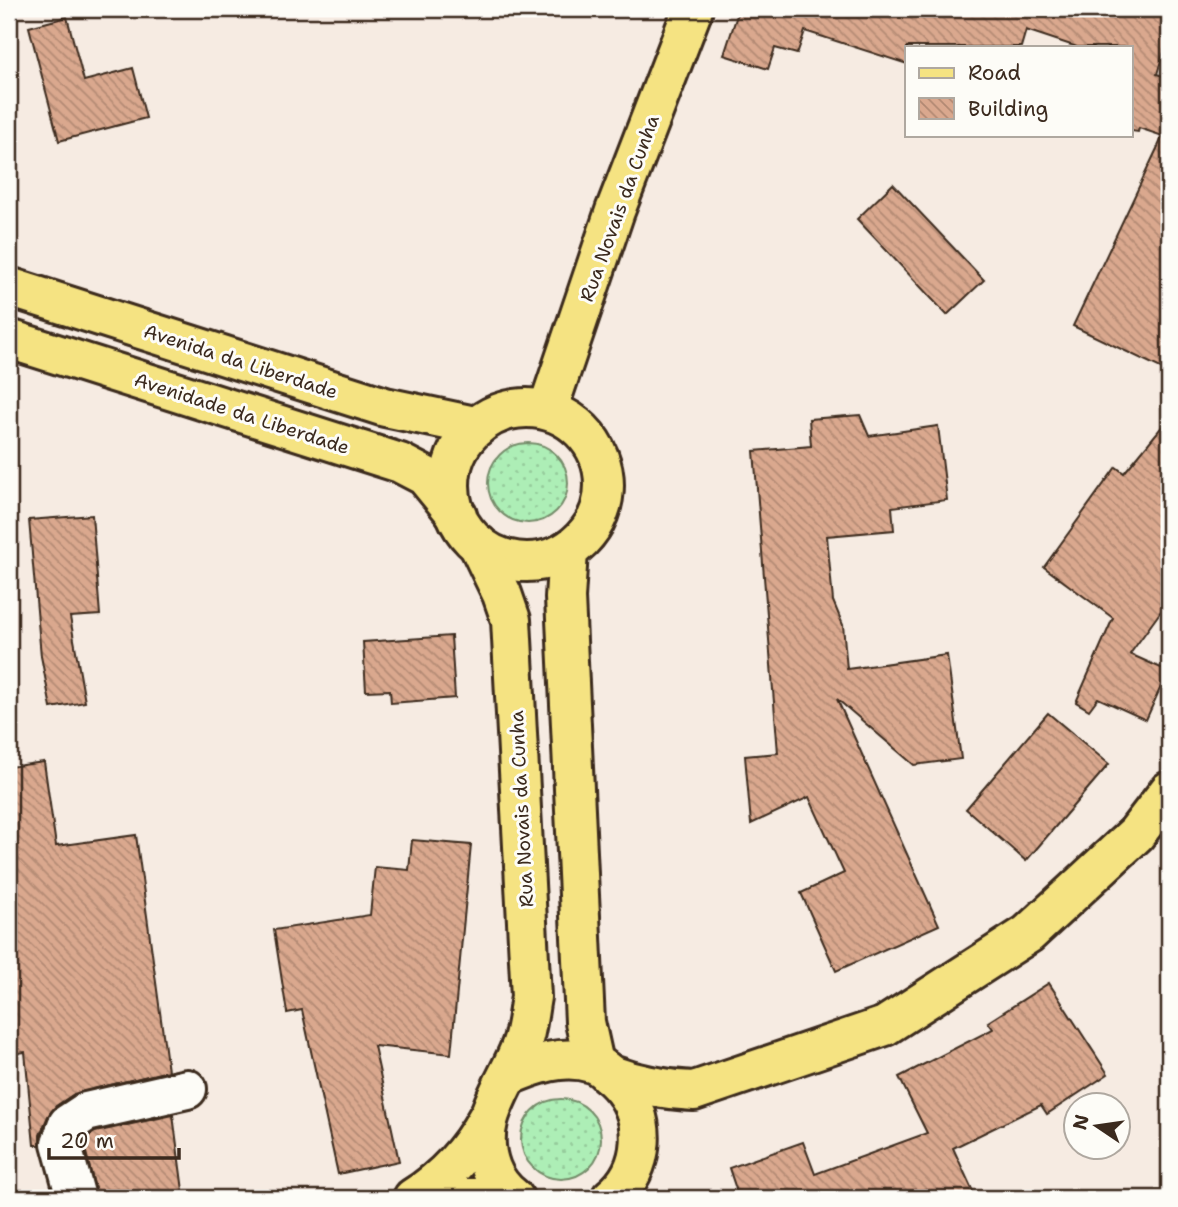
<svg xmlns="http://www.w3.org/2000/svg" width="1178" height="1207" viewBox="0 0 1178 1207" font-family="'Shantell Sans',sans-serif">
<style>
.grass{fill:url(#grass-dots);stroke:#748c6a;stroke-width:2}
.building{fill:url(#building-back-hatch);stroke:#3b2a1e;stroke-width:2}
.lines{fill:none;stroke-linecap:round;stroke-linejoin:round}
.minor-casing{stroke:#3b2a1e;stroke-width:44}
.major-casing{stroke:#3b2a1e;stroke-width:44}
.minor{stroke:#fdfcf7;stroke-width:38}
.major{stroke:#f5e382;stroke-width:38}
.labels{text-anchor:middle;stroke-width:6;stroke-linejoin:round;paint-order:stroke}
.street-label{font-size:19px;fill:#3b2a1e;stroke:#fdfcf7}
</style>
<defs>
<pattern id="grass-dots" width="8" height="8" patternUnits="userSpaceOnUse" patternTransform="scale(1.75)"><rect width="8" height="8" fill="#adeeb6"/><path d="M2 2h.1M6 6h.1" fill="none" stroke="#96cc9c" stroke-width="1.8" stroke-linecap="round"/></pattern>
<pattern id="building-back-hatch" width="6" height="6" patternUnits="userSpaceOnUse" patternTransform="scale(1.75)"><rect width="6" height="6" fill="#daa88e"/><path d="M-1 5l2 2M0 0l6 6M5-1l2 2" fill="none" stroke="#b28973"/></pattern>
</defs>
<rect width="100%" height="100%" fill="#f6ebe2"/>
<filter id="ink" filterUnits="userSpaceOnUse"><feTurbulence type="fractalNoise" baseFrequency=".0143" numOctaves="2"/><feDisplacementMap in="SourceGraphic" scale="14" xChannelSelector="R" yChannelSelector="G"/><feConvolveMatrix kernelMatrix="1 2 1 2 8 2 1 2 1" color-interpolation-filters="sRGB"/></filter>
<g filter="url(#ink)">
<g class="grass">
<circle cx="528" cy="483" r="40"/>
<circle cx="561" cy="1139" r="40"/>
</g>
<g class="building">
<path d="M739 9H1169V35L1157 74 1169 78V372L1073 326 1163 136 1139 128 1138 132 1131 131V47H1077L1026 30 1021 47H907V64L805 31 797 54 775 48 768 69 724 55Z"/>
<path d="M67 17 84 81 133 68 146 118 59 141 29 27Z"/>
<path d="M893 184 984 280 947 315 857 219Z"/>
<path d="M860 415 869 436 938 426 947 500 892 507 894 530 827 536 833 601 843 625 847 669 947 655 961 759 914 765 837 699 939 925 836 971 801 893 844 873 809 797 751 824 745 756 778 753 754 451 811 446 809 419Z"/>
<path d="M1169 418V600L1130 654 1168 671 1146 720 1098 698 1089 710 1076 702 1113 618 1044 567 1116 467 1124 473Z"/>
<path d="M92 515 100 615 70 617 85 702 51 708 41 656 29 520Z"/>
<path d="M451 636 455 698 391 703 390 690 366 691 363 642Z"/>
<path d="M1048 713 1109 764 1026 861 966 809Z"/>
<path d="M44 762 56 846 136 835 168 1071 74 1094 56 1106 48 1116 40 1135V1145H34L25 1052 9 1054V767Z"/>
<path d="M412 840 471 845 451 1054 374 1046 399 1161 338 1174 302 1010 287 1013 274 930 370 915 375 867 409 870Z"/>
<path d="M1049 983 1108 1074 1047 1114 1041 1105 953 1148 976 1198H739L729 1168 803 1142 815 1174 927 1133 899 1077 993 1029 988 1022Z"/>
<path d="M173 1115 184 1198H97L84 1144 86 1138 95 1132Z"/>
</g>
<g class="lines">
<defs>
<path id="minor" d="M76 1198 61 1143 68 1124 86 1112 187 1089"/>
<g id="major">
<path d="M9 287 385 407 475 426"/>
<path d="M9 339 400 463 425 476 457 515"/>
<circle cx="527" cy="485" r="77"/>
<path d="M548 409 615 211 693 9"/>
<path d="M478 544 502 594 511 620 531 997C528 1013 527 1031 521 1046 505 1088 473 1121 491 1168 495 1179 504 1191 514 1198"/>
<path d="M568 551 565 598 585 1022 594 1063"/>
<path d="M608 1074C638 1085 663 1090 694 1091L885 1026 1028 934 1136 834 1169 791"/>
<path d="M508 1076C535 1064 563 1054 592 1063 602 1066 611 1076 618 1083 649 1116 647 1169 611 1198"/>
<path d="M413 1198C445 1178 470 1150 488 1117"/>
<path d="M449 1198H497"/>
</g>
</defs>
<use href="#minor" class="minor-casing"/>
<use href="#major" class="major-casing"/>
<use href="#minor" class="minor"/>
<use href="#major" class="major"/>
</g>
</g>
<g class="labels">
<g class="street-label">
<text transform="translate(619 208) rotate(-70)" y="7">Rua Novais da Cunha</text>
<text transform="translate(241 361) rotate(18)" y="7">Avenida da Liberdade</text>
<text transform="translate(242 413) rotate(18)" y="7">Avenidade da Liberdade</text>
<text transform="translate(521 809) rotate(-93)" y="7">Rua Novais da Cunha</text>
</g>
</g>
<rect width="1178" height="1207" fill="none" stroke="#fdfcf7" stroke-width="35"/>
<rect x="18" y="18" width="1143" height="1172" fill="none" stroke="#3b2a1e" stroke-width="2.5" filter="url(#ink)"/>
<rect x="905" y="46" width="228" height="91" fill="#fdfcf7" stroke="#afa8a0" stroke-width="2"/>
<rect x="919" y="68" width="35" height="10" fill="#f5e382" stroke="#afa8a0" stroke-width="2"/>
<text x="968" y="80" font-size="21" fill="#3b2a1e">Road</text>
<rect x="919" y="98" width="35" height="21" fill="url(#building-back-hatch)" stroke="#afa8a0" stroke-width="2"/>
<text x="968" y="116" font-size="21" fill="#3b2a1e">Building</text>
<g transform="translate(1097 1126) rotate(283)"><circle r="33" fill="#fdfcf7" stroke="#afa8a0" stroke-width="2"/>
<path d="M0-5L12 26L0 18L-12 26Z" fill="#3b2a1e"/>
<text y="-10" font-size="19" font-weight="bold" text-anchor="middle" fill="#3b2a1e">N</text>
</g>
<path d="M49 1148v10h130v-10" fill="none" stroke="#3b2a1e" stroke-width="3.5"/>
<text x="60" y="1148" font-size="21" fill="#3b2a1e" stroke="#fdfcf7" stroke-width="5" paint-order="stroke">20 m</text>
</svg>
